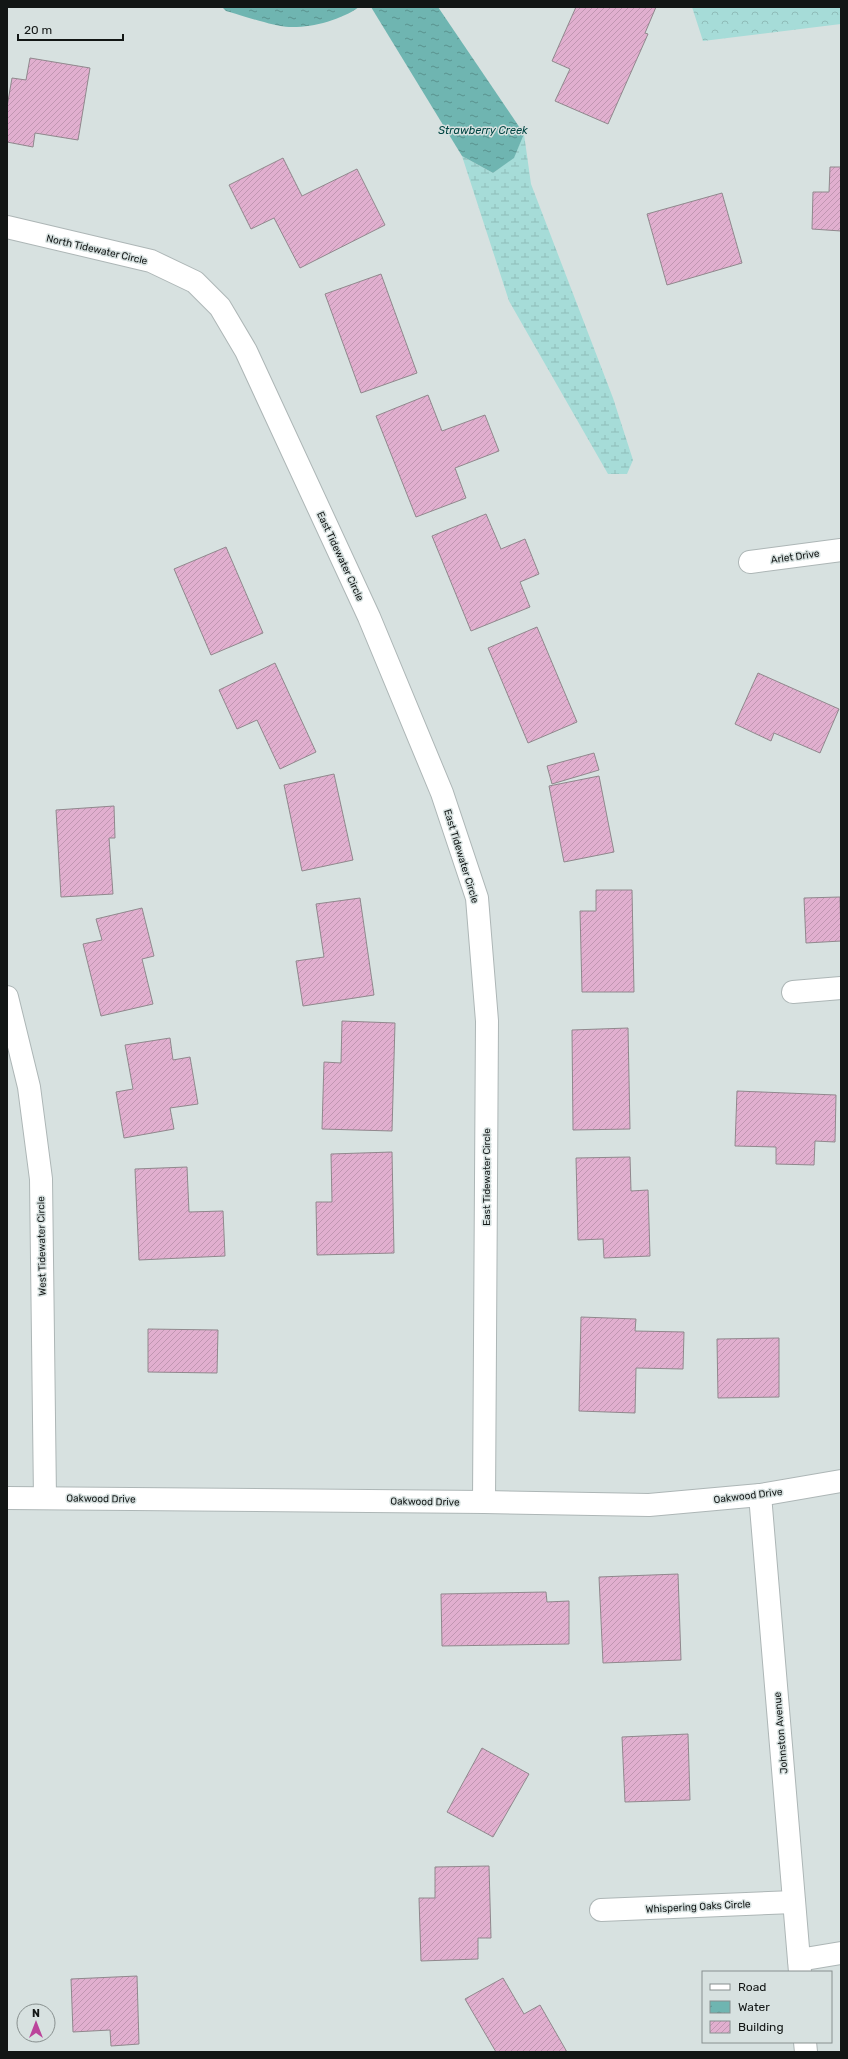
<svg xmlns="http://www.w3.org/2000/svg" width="848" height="2059" viewBox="0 0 848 2059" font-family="Rubik,sans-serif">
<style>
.forest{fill:url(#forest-crowns)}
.wetland{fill:url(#wetland-marsh)}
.water{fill:url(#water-ripples)}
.building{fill:url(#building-hatch);stroke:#90888d}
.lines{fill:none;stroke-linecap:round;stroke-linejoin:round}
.minor-casing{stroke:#adb6b6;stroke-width:24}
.minor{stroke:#fff;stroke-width:22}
.labels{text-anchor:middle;stroke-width:3;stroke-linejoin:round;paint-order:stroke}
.street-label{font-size:10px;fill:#121615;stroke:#d7e1e0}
.water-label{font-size:11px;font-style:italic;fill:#004542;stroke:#d7e1e0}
</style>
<defs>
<pattern id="forest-crowns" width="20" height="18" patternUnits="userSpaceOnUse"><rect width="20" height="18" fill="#a6dcd8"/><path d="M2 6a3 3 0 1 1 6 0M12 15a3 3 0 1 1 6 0" fill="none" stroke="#8ebcb8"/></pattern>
<pattern id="wetland-marsh" width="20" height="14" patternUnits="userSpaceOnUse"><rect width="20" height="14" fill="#a6dcd8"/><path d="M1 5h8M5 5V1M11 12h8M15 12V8" fill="none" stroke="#8ebcb8"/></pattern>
<pattern id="water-ripples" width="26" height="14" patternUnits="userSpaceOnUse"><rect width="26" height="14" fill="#6fb5b1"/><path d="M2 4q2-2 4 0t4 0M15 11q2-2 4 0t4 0" fill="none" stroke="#5a928f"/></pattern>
<pattern id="building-hatch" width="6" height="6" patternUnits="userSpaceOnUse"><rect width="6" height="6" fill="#e1afcf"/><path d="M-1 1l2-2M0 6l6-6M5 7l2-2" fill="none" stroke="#c096b1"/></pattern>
</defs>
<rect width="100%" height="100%" fill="#d7e1e0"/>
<path class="forest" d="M692 7H841V24L703 41Z"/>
<path class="wetland" d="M524 134 531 184 613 398 633 460 627 474H608L509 301 462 156 493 173 514 157Z"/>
<g class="water">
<path d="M222 7H359C341 20 311 28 289 27 275 27 241 15 226 11Z"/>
<path d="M371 7H438L524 134 514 158 493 173 462 156Z"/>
</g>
<g class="building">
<path d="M576 7H656L645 33 648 34 608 124 555 101 570 69 552 61Z"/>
<path d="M30 58 90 68 78 140 35 133 33 147 7 142V107L12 78 26 80Z"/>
<path d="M283 158 302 196 357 169 385 225 300 268 274 218 251 229 229 185Z"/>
<path d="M830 167H841V231L812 229 813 192H829Z"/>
<path d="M722 193 742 263 667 285 647 214Z"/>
<path d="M381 274 417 373 361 393 325 294Z"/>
<path d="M428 395 442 431 485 415 499 451 455 468 466 498 416 517 376 416Z"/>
<path d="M486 514 501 549 525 539 539 574 520 582 530 607 471 631 432 536Z"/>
<path d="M226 547 263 633 211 655 174 569Z"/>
<path d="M537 627 577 722 528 743 488 648Z"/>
<path d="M275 663 316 752 280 769 257 720 237 729 219 690Z"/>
<path d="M758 673 839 709 820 753 774 733 771 741 735 724Z"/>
<path d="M594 753 599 770 552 784 547 766Z"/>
<path d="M334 774 353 860 302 871 284 785Z"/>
<path d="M599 776 614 852 564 862 549 786Z"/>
<path d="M114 806 115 838H109L113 894 61 897 56 810Z"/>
<path d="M596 890H632L634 992H582L580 911H596Z"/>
<path d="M840 897 841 941 806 943 804 898Z"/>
<path d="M360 898 374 995 303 1006 296 961 324 957 316 904Z"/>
<path d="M142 908 154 956 142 959 153 1004 101 1016 83 944 102 940 96 919Z"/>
<path d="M342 1021 395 1023 392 1131 322 1129 324 1062 341 1063Z"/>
<path d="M628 1028 630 1129 573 1130 572 1030Z"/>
<path d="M170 1038 173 1060 190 1057 198 1104 170 1108 174 1129 124 1138 116 1092 133 1089 125 1045Z"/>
<path d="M737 1091 836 1095 835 1142 815 1141 814 1165 776 1164V1147L735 1146Z"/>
<path d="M392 1152 394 1253 317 1255 316 1202H332L331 1154Z"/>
<path d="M630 1157 631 1191 648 1190 650 1256 604 1258 603 1239 578 1240 576 1158Z"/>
<path d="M187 1167 189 1212 223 1211 225 1256 139 1260 135 1169Z"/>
<path d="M581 1317 636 1319 635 1331 684 1332 683 1369 636 1368 635 1413 579 1411Z"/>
<path d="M148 1329 218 1330 217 1373 148 1372Z"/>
<path d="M779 1338V1397L718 1398 717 1339Z"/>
<path d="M678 1574 681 1660 603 1663 599 1577Z"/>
<path d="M546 1592 547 1602 569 1601V1644L442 1646 441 1594Z"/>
<path d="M688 1734 690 1800 625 1802 622 1737Z"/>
<path d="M482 1748 529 1774 493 1837 447 1812Z"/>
<path d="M489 1866 491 1938H478V1959L421 1961 419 1898H435V1867Z"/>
<path d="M137 1976 139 2044 111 2046 110 2030 73 2032 71 1979Z"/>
<path d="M503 1978 524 2014 540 2005 567 2052H496L465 1999Z"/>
</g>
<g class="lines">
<defs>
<g id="minor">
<path d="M7 227 151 261 195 282 220 307 246 351 369 617 442 793 477 898 487 1021 484 1502"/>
<path d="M750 562 841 550"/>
<path d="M793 992 841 988"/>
<path d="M7 997 29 1087 41 1179 45 1498"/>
<path d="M760 1495 800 1972"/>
<path d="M7 1498 484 1502 649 1505 760 1495 841 1481"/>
<path d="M601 1910 794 1902"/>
<path d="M799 1960 841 1953"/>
<path d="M805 2042 806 2052"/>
</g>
</defs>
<use href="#minor" class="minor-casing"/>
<use href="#minor" class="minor"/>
</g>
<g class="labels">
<g class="street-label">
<text transform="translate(97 249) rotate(13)" y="4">North Tidewater Circle</text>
<text transform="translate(341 556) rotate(65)" y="4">East Tidewater Circle</text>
<text transform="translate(795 556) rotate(-8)" y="4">Arlet Drive</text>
<text transform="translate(462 856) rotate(73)" y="4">East Tidewater Circle</text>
<text transform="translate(486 1177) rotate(-90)" y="4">East Tidewater Circle</text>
<text transform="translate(41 1246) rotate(-91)" y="4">West Tidewater Circle</text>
<text transform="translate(748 1495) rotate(-7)" y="4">Oakwood Drive</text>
<text transform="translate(101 1498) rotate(1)" y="4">Oakwood Drive</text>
<text transform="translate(425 1501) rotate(1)" y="4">Oakwood Drive</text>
<text transform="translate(780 1733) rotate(-95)" y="4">Johnston Avenue</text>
<text transform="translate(698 1906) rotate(-3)" y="4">Whispering Oaks Circle</text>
</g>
<g class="water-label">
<text x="483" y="134">Strawberry Creek</text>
</g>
</g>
<rect width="848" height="2059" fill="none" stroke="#121615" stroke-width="16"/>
<rect x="702" y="1971" width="130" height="72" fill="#d7e1e0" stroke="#88908f"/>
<rect x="710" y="1984" width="20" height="6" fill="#ffffff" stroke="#88908f"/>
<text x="738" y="1991" font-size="12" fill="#121615">Road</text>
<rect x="710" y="2001" width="20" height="12" fill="url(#water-ripples)" stroke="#88908f"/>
<text x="738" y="2011" font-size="12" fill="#121615">Water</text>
<rect x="710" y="2021" width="20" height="12" fill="url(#building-hatch)" stroke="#88908f"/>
<text x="738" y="2031" font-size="12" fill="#121615">Building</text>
<g transform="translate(36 2023)"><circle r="19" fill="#d7e1e0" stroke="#88908f"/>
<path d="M0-3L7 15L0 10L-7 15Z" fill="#bb449b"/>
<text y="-6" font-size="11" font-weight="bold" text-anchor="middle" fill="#121615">N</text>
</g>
<path d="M18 34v6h105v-6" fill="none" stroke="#121615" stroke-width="2"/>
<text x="24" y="34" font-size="12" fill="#121615" stroke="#d7e1e0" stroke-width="3" paint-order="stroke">20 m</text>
</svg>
